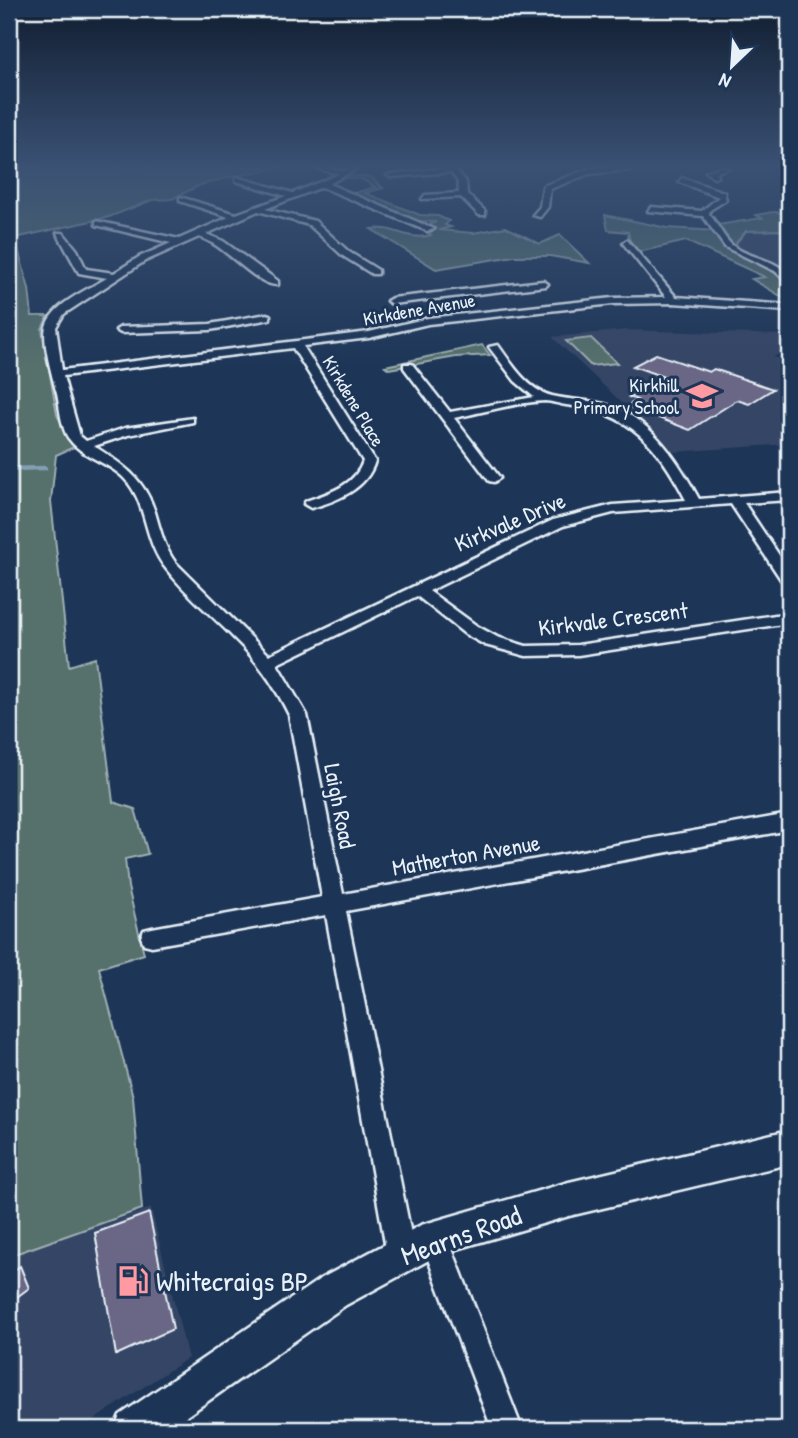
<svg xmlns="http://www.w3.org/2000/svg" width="798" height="1438" viewBox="0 0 798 1438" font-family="'Patrick Hand',sans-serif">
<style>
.built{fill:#344465}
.green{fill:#566f6c;stroke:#9fb0b2;stroke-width:2}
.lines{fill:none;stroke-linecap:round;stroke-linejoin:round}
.stream{stroke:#839fb4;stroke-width:4.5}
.building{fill:#696686;stroke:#e8f1f8;stroke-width:2}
.minor-casing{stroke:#e8f1f8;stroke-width:5}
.tertiary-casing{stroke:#e8f1f8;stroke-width:5}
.minor{fill:#1d3557;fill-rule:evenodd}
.tertiary{fill:#1d3557;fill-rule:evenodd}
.labels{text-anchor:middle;stroke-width:6;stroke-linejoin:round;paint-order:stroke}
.far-street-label{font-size:19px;fill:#e8f1f8;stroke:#1d3557}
.far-poi-label{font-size:19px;fill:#e8f1f8;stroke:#1d3557;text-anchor:end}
.street-label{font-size:23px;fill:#e8f1f8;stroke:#1d3557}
.near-street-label{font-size:28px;fill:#e8f1f8;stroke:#1d3557}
.near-poi-label{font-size:28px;fill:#e8f1f8;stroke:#1d3557;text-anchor:start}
</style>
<rect width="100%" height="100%" fill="#1d3557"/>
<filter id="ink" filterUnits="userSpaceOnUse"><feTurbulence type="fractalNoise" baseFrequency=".0143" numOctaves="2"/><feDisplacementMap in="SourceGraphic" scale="14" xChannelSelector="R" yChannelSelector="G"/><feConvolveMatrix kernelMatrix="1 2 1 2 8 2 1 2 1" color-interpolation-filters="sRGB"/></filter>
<g filter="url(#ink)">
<g class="built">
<path d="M789 230V267L782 269 743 253 736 243 746 231Z"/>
<path d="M627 330 789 335V350L773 357 789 361V444L674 452 552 337Z"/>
<path d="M151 1208 188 1358 80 1429H9V1256Z"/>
</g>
<g class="green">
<path d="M9 167H283L230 177 200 185 172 199 152 200 109 217 15 238 29 289 32 316H48L42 329 57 415 74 447 56 455 51 501 69 666 95 658 113 802 135 809 148 854 125 859 128 887 144 954 99 968 133 1097 142 1209 9 1256Z"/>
<path d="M349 175 371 177 383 188 365 193 420 215 438 216 449 221 445 225 451 227 439 230 473 233 506 227 540 244 560 235 589 263 550 256H514L436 269 371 229C393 225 408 242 431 235L426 232 436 229 429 225 436 222 417 221 351 194 375 187 361 179 344 178Z"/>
<path d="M773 212 789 213V230L746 231 736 243C741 256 775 270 789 267V278C779 262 760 262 744 254 729 247 728 236 718 225L762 218 756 215Z"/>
<path d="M605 215 667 228 717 231C730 275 789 245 789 304H783L787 300 752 279 765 277 686 241 639 252 630 243 628 232 608 230Z"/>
<path d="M591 338 617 363 591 366 566 341Z"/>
<path d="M482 345 490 355 456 357 389 369 385 366Z"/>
</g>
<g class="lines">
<path class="stream" d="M9 469 45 468"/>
</g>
<g class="building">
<path d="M656 354 709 372 714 369 773 389 749 404 737 400 690 430 627 406 637 400 629 397 664 377 633 366Z"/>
<path d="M149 1213 173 1329 116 1355 95 1233Z"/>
<path d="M20 1266 29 1288 9 1303V1274Z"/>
</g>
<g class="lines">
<defs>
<g id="minor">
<path d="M313 167 344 171 359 167 329 184 434 229 427 231 322 187 265 209 315 221 349 252 378 270V274H372L343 256 309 225 258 211 206 234 223 241 278 281V285C255 286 225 244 199 237L145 261 64 314 56 327 62 370 369 332 428 318 613 298 666 297 623 243 627 240 676 297 789 305V311L673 303 613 304 428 324 369 338 303 346 375 461C367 489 337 501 311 508L304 504 306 501C329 493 355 486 363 461L293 348 63 376 80 436 86 441 125 428 193 418V422L128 435 94 446C122 464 144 478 155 512 160 529 164 547 175 562L269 655 553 520 613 505 686 500C658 445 630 412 566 405 559 404 551 401 545 401 519 402 480 413 454 418L500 478 494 482 489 481 404 368V364H412L450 412 534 397 515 381 489 347 498 345C512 364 527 390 552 396 572 401 592 399 611 406 653 421 679 462 699 499L789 492V500L744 503 789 570V585L784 584 731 504 613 513 563 526 429 591 477 626 497 637 526 646 578 645 789 613V623L578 655 526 656 485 645 465 634 417 596 277 664 307 715 343 894 789 814V830L346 911 415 1254 411 1264 401 1268 391 1264 387 1254 326 915 152 946 144 944 141 937 144 930 152 928 322 897 289 715C275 686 258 661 234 638 211 614 184 593 164 566 145 541 147 508 129 484 114 463 84 459 70 440 61 430 60 407 57 394 53 379 42 342 46 327 52 304 89 289 107 278L79 273 57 233H63L77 250 86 269 114 273 139 257 171 243 96 225V221L179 239 229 217 180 201V197L236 214 286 196 236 181V177L293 193 339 174Z"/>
<path d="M453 167 466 182 467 194 485 211V215H479L461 197 422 199 425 195 459 193 458 182 451 172 391 177 387 175Z"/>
<path d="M628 167 630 170 589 174 550 189 548 207 540 217 533 215 540 207 543 186 591 168Z"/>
<path d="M720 167H730L715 173 718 176 714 178 706 172Z"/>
<path d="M781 167H789V170L782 168Z"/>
<path d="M682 178 724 192 726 200 710 210 709 214C718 224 723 238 733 246 751 259 774 258 789 275V284L775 271 725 247 703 216 648 211 651 207 702 211 719 197 679 182Z"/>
<path d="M784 187 789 188V192L781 191Z"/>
<path d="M543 281 548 284 546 286 392 304 387 301 392 298Z"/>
<path d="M267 314 270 315V319L210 330 121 333 116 330 121 327 210 324Z"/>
<path d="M434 1224 444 1228 522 1429H492L420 1238 424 1228Z"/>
</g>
<path id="tertiary" d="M789 1130V1164L569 1216 440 1254 346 1305 168 1429H114L120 1415 320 1279 421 1225 569 1182Z"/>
</defs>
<use href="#minor" class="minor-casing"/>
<use href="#tertiary" class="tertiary-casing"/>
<use href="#minor" class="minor"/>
<use href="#tertiary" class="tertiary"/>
</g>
</g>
<linearGradient id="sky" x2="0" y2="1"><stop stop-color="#101d30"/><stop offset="0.45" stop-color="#3a5174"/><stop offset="1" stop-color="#3a5174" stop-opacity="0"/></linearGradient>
<rect width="798" height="368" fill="url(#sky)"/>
<defs>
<symbol id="school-bare" viewBox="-9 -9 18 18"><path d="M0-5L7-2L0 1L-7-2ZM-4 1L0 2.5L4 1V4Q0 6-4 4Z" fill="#ff9aa2" stroke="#1d3557" stroke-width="2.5" paint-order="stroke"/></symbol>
<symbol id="fuel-bare" viewBox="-9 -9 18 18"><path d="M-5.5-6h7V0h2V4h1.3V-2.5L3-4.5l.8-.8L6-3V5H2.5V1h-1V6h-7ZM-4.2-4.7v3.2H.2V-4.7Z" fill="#ff9aa2" stroke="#1d3557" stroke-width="2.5" paint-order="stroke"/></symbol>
</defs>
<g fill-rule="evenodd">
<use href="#school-bare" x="680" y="374" width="44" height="44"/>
<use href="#fuel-bare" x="111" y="1259" width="44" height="44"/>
</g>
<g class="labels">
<g class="far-street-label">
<text transform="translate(419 309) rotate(-10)" y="7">Kirkdene Avenue</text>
<text transform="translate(354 401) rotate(59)" y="7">Kirkdene Place</text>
</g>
<g class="far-poi-label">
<text x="679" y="392">Kirkhill<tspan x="679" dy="22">Primary School</tspan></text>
</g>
<g class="street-label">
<text transform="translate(510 522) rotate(-23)" y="8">Kirkvale Drive</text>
<text transform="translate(613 619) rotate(-7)" y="8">Kirkvale Crescent</text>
<text transform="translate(340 806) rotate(79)" y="8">Laigh Road</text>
<text transform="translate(466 855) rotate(-10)" y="8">Matherton Avenue</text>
</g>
<g class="near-street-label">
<text transform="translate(461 1235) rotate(-20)" y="10">Mearns Road</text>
</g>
<g class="near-poi-label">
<text x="156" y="1291">Whitecraigs BP</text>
</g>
</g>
<rect width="798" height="1438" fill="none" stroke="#1d3557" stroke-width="35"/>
<rect x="18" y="18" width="763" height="1403" fill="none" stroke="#e8f1f8" stroke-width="2.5" filter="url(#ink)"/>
<g transform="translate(732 66) rotate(205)" stroke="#1d3557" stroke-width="5" paint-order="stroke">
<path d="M0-5L12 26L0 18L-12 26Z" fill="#e8f1f8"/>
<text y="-10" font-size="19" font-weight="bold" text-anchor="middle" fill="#e8f1f8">N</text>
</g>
</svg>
